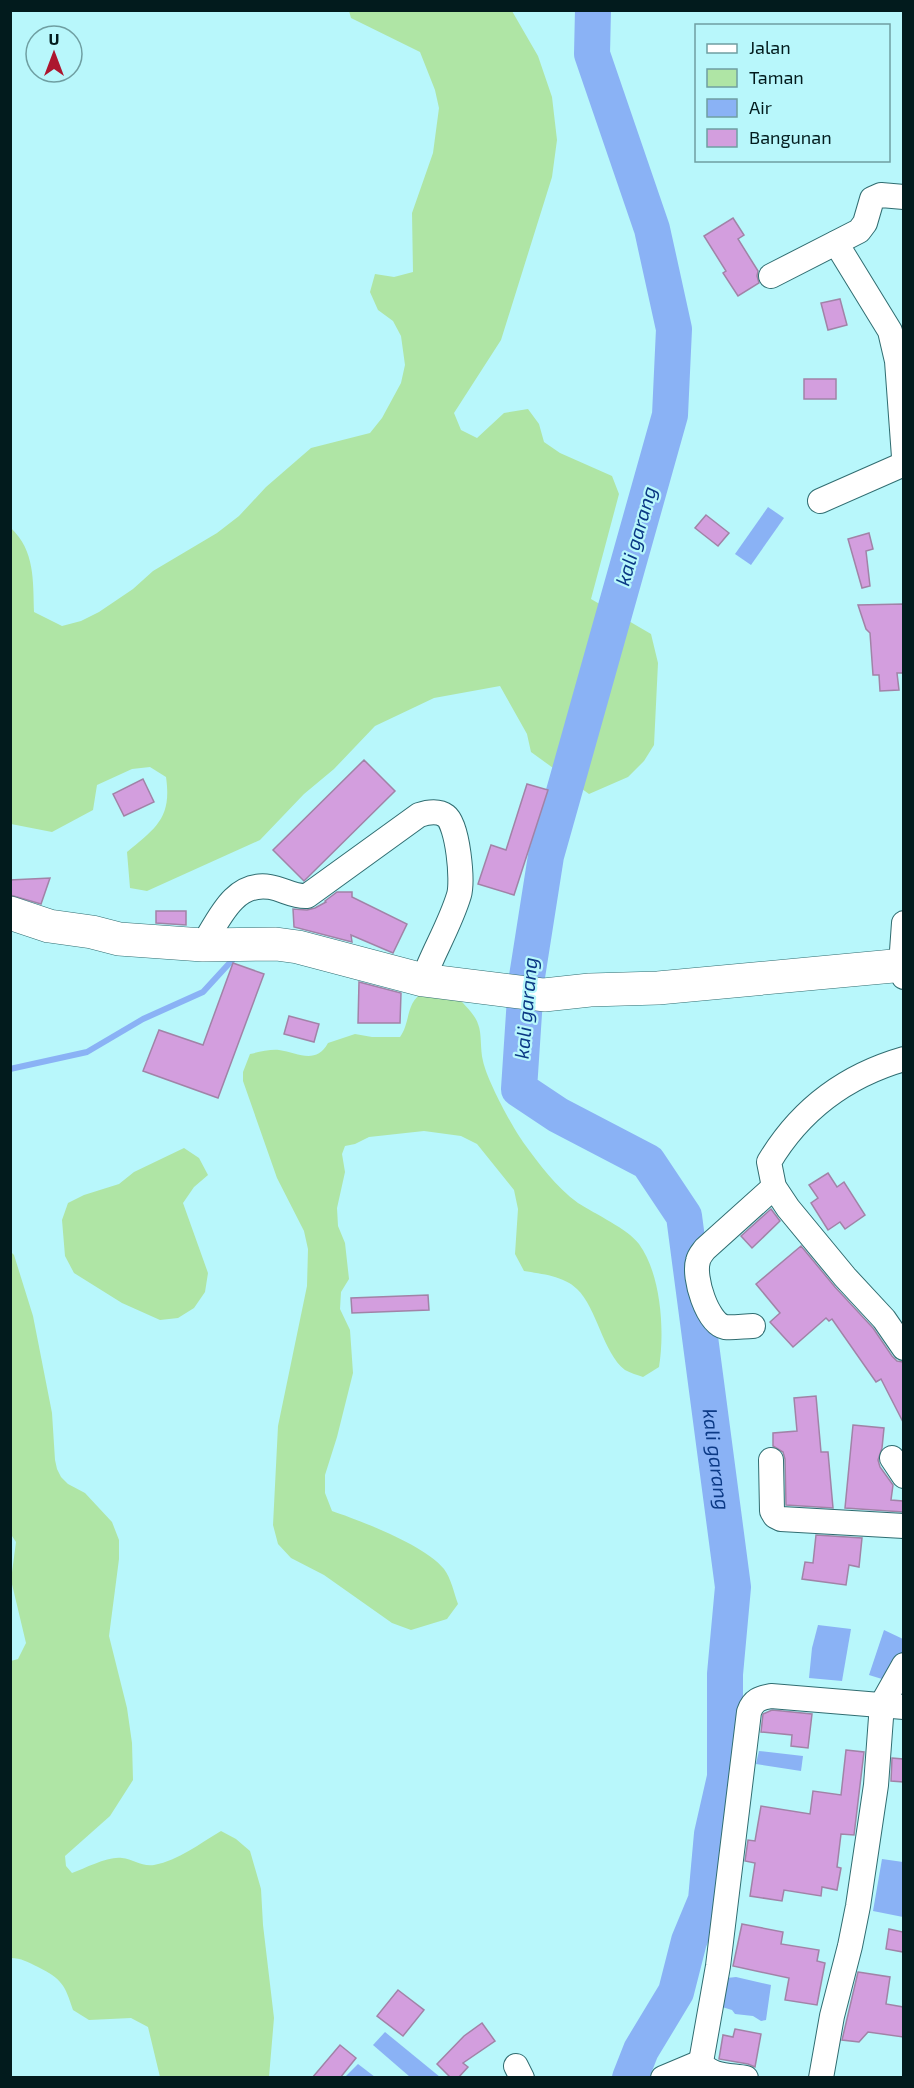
<svg xmlns="http://www.w3.org/2000/svg" width="914" height="2088" viewBox="0 0 914 2088" font-family="'Exo 2',sans-serif">
<style>
.green{fill:#afe5a5}
.water{fill:#8ab2f5}
.lines{fill:none;stroke-linecap:round;stroke-linejoin:round}
.stream{stroke:#8ab2f5;stroke-width:6}
.river{stroke:#8ab2f5;stroke-width:36}
.building{fill:#d39ede;stroke:#a183a7;stroke-width:1.5}
.street-casing{stroke:#306d71;stroke-width:26}
.secondary-casing{stroke:#306d71;stroke-width:34}
.street{stroke:#fff;stroke-width:24}
.secondary{stroke:#fff;stroke-width:33}
.labels{text-anchor:middle;stroke-width:4.5;stroke-linejoin:round;paint-order:stroke}
.water-label{font-size:20px;font-style:italic;fill:#0b3985;stroke:#b8f7fb}
</style>
<rect width="100%" height="100%" fill="#b8f7fb"/>
<g class="green">
<path d="M349 11H512L538 56 552 97 557 140 552 177 501 340 454 413 461 430 477 438 504 413 528 409 539 424 544 442 560 453 612 476 619 494 591 599 651 634 658 663 654 745 644 761 628 777 589 794 531 752 527 734 500 686 434 698 375 726 334 769 304 794 260 840 147 891 130 888 127 852C156 828 172 818 166 777L150 767 132 769 97 785 93 810 52 832 11 824V528C35 551 33 580 34 612L62 626 81 621 99 612 133 589 153 571 217 533 239 516 266 487 311 448 370 433 382 418 401 383 405 365 401 336 393 321 378 310 370 292 375 274 394 277 413 272 412 213 433 153 439 108 435 90 420 52 351 18Z"/>
<path d="M424 992 456 995C463 1004 475 1014 478 1024 482 1033 480 1050 483 1061 487 1080 511 1125 523 1142 539 1164 556 1187 578 1203 595 1214 628 1229 639 1244 661 1274 665 1331 659 1367L643 1377C638 1375 630 1373 625 1370 603 1353 597 1308 577 1289 564 1276 542 1274 524 1271L515 1254 518 1209 514 1190 477 1144 461 1136 424 1131 369 1137 355 1144 345 1146 342 1154 345 1172 337 1208 338 1226 345 1243 349 1279 341 1292 340 1309 350 1330 353 1373 337 1437 325 1475V1493L332 1511C361 1521 425 1545 444 1569 451 1578 454 1593 458 1604L447 1619 411 1630 392 1623 324 1575 291 1558 278 1544 273 1525 278 1426 307 1286 308 1249 304 1231 277 1178 243 1081V1072L250 1054C259 1052 271 1049 279 1050 298 1053 316 1065 328 1043L355 1034 372 1037H400C411 1022 405 1002 424 992Z"/>
<path d="M184 1148 199 1158 208 1175 194 1187 183 1203 208 1273 205 1292 194 1308 178 1318 160 1320 122 1303 74 1273 65 1256 62 1220 68 1203 84 1195 119 1184 134 1172Z"/>
<path d="M10 1251 14 1255 33 1316 52 1413 55 1460 57 1469 61 1477 68 1484 85 1493 112 1522 119 1540V1559L109 1636 127 1708 132 1743 133 1780 110 1816 65 1856 66 1866 72 1873C86 1868 108 1856 122 1858 133 1859 142 1867 154 1865 179 1860 199 1844 221 1831L236 1839 250 1851 261 1889 263 1925 274 2018 269 2077H160L148 2027 131 2018 89 2020 73 2010C65 1985 62 1979 38 1967 28 1962 21 1958 11 1958V1661L18 1659 26 1643 11 1580 16 1542 10 1533Z"/>
</g>
<g class="water">
<path d="M768 507 784 518 751 565 735 554Z"/>
<path d="M818 1625 851 1629 842 1681 809 1678 812 1648Z"/>
<path d="M884 1630 903 1639V1652L882 1679 869 1675Z"/>
<path d="M759 1751 803 1756 801 1771 756 1764Z"/>
<path d="M882 1859 903 1862V1917L873 1911Z"/>
<path d="M736 1977 771 1985 766 2020 761 2021 753 2016 735 2014 732 2010 722 2007 727 1978Z"/>
<path d="M385 2032 440 2077H410L373 2045Z"/>
<path d="M358 2064 375 2077H345Z"/>
</g>
<g class="lines">
<path class="stream" d="M10 1069 87 1052 143 1019 203 992 236 956"/>
<path class="river" id="s1" d="M593 10 592 54 652 229 674 329 670 415 546 856 526 983 519 1089 558 1115 648 1162 684 1216 733 1587 725 1674V1777L712 1834 706 1900 689 1941 676 1992 641 2050 630 2078"/>
</g>
<g class="building">
<path d="M733 218 744 235 738 239 758 271 757 276 759 283 738 296 723 273 726 271 704 236Z"/>
<path d="M840 299 847 325 828 330 821 303Z"/>
<rect x="804" y="379" width="32" height="20"/>
<path d="M706 515 729 533 718 546 695 528Z"/>
<path d="M869 533 873 549 866 551 870 586 862 588 848 539Z"/>
<path d="M903 604V673H897L899 690 880 691 879 675H873L870 633 866 629 858 605Z"/>
<path d="M364 760 395 791 304 881 273 850Z"/>
<path d="M143 779 154 802 124 816 113 794Z"/>
<path d="M527 784 548 790 514 895 478 884 491 845 506 850Z"/>
<path d="M50 878 41 904 10 895V880Z"/>
<path d="M337 892H352V897L407 924 393 953 351 935 352 942 294 927 293 909 307 910 315 908 326 902 325 901Z"/>
<path d="M156 911H186V925L156 923Z"/>
<path d="M233 963 264 974 218 1098 143 1071 159 1030 203 1045Z"/>
<path d="M359 982 401 993 400 1023H358Z"/>
<path d="M289 1016 319 1024 314 1042 284 1034Z"/>
<path d="M828 1173 837 1187 844 1182 865 1215 845 1229 840 1222 828 1230 811 1203 818 1198 809 1185Z"/>
<path d="M771 1209 780 1221 752 1248 741 1236Z"/>
<path d="M801 1246 835 1287 873 1328 892 1356 897 1361 903 1362V1422L881 1379 876 1382 832 1319 829 1321 826 1318 793 1347 770 1322 780 1313 756 1284Z"/>
<path d="M428 1295 429 1310 352 1313 351 1298Z"/>
<path d="M816 1396 821 1452H828L833 1508 786 1505 785 1459 783 1452 773 1446V1433L797 1431 794 1398Z"/>
<path d="M853 1425 884 1428 882 1448 878 1460 880 1467 893 1485 891 1500 903 1501V1512L845 1508Z"/>
<path d="M816 1535 862 1538 859 1567 849 1565 846 1585 802 1579 805 1562 813 1563Z"/>
<path d="M772 1710 812 1714 808 1748 791 1746 792 1735 761 1732 763 1714Z"/>
<path d="M846 1750 864 1752 854 1835 841 1834 837 1867 841 1868 837 1890 822 1887 821 1896 784 1890 782 1901 750 1896 755 1863 745 1861 748 1840 755 1841 761 1806 810 1814 813 1791 841 1795Z"/>
<path d="M892 1758 903 1759V1782L891 1781Z"/>
<path d="M742 1924 783 1932 781 1944 819 1950 817 1961 825 1963 817 2005 785 2000 789 1978 733 1966Z"/>
<path d="M889 1929 903 1932V1952L886 1949Z"/>
<path d="M858 1972 890 1977 886 2004 903 2007V2037L868 2032 859 2042 842 2040Z"/>
<path d="M398 1990 424 2010 403 2036 377 2016Z"/>
<path d="M482 2023 495 2041 463 2063 468 2067 458 2078H451L437 2064 464 2036Z"/>
<path d="M735 2029 761 2034 755 2067 748 2064 719 2059 723 2035 733 2037Z"/>
<path d="M340 2045 356 2058 340 2078H312Z"/>
</g>
<g class="lines">
<defs>
<g id="street">
<path d="M836 243 890 331 897 361 904 457"/>
<path d="M771 276 859 231 865 223 872 199 881 195 904 197"/>
<path d="M820 501 904 464"/>
<path d="M904 923 901 965 904 977"/>
<path d="M203 945C219 919 234 881 270 887 283 889 294 897 307 896L419 815C428 812 438 810 446 816 458 825 463 881 459 895 450 925 433 952 423 980"/>
<path d="M904 1059C845 1076 800 1110 769 1162L774 1187 788 1208 845 1277 884 1319 904 1348"/>
<path d="M753 1326C745 1326 733 1328 725 1327 707 1323 693 1277 698 1261 699 1256 702 1253 705 1249L774 1187"/>
<path d="M892 1458 904 1476"/>
<path d="M771 1460 772 1511 775 1516 781 1519 904 1526"/>
<path d="M516 2066 522 2078"/>
<path d="M663 2078 701 2062"/>
<path d="M746 2078C730 2075 710 2077 701 2062L718 1966 749 1712C753 1700 760 1698 771 1696L904 1707"/>
<path d="M821 2078 832 2016 850 1946 858 1906 876 1785 882 1704 904 1665"/>
</g>
<path id="secondary" d="M10 913 49 926 92 932 119 939 203 945 276 944 298 947 423 980 544 995 590 990 658 988 904 965"/>
</defs>
<use href="#street" class="street-casing"/>
<use href="#secondary" class="secondary-casing"/>
<use href="#street" class="street"/>
<use href="#secondary" class="secondary"/>
</g>
<g class="labels">
<g class="water-label">
<text transform="translate(636 536) rotate(-74)" y="7">kali garang</text>
<text transform="translate(526 1008) rotate(-85)" y="7">kali garang</text>
<text dy="7" stroke="none"><textPath href="#s1" startOffset="1569">kali garang</textPath></text>
</g>
</g>
<rect width="914" height="2088" fill="none" stroke="#021b1d" stroke-width="24"/>
<rect x="695" y="24" width="195" height="138" fill="#b8f7fb" stroke="#6f9fa2" stroke-width="1.5"/>
<rect x="707" y="44" width="30" height="9" fill="#ffffff" stroke="#6f9fa2" stroke-width="1.5"/>
<text x="749" y="54" font-size="18" fill="#021b1d">Jalan</text>
<rect x="707" y="69" width="30" height="18" fill="#afe5a5" stroke="#6f9fa2" stroke-width="1.5"/>
<text x="749" y="84" font-size="18" fill="#021b1d">Taman</text>
<rect x="707" y="99" width="30" height="18" fill="#8ab2f5" stroke="#6f9fa2" stroke-width="1.5"/>
<text x="749" y="114" font-size="18" fill="#021b1d">Air</text>
<rect x="707" y="129" width="30" height="18" fill="#d39ede" stroke="#6f9fa2" stroke-width="1.5"/>
<text x="749" y="144" font-size="18" fill="#021b1d">Bangunan</text>
<g transform="translate(54 54)"><circle r="28" fill="#b8f7fb" stroke="#6f9fa2" stroke-width="1.5"/>
<path d="M0-4.5L10 22L0 15L-10 22Z" fill="#ac162e"/>
<text y="-9" font-size="16" font-weight="bold" text-anchor="middle" fill="#021b1d">U</text>
</g>
</svg>
